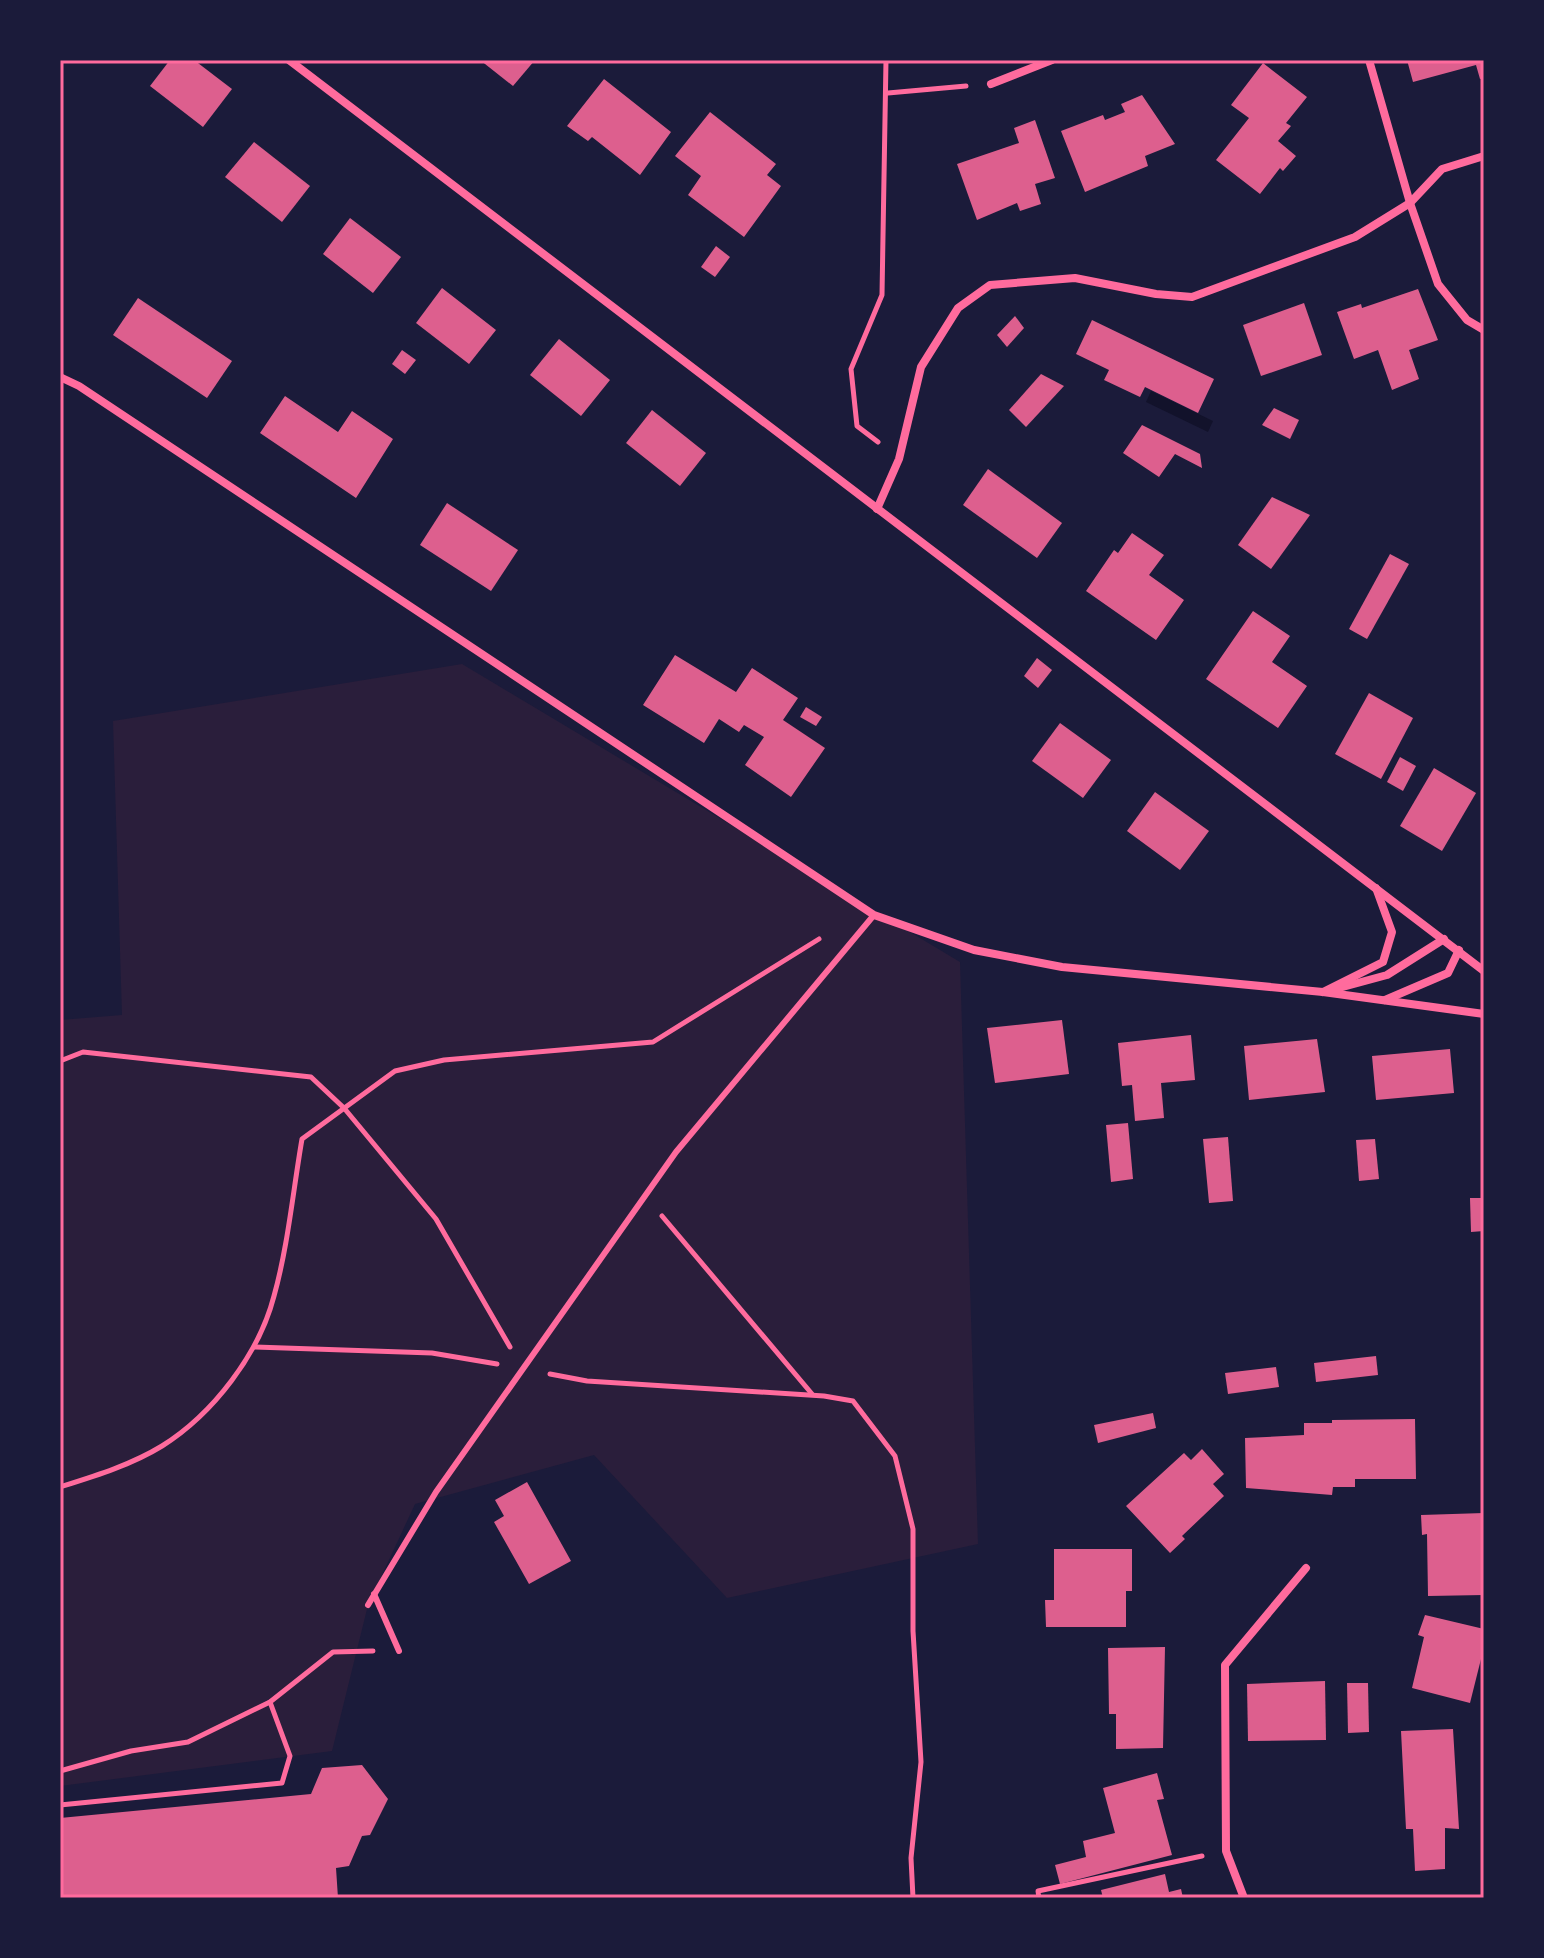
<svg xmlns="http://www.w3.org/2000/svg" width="1544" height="1958" viewBox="0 0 1544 1958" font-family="'Titillium Web',sans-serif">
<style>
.green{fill:#2a1e3b}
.water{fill:#12122b}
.building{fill:#dd5f8e}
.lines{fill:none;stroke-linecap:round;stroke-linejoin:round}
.path{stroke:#ff6b9d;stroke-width:5}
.service{stroke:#ff6b9d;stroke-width:6}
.minor{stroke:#ff6b9d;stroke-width:8}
.neatline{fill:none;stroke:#ff6b9d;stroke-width:3}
</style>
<rect width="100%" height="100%" fill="#1b1b3a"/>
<path class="green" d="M462 664 960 962 978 1544 727 1598 594 1455 415 1504 368 1605 332 1751 60 1786V1020L122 1015 113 721Z"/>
<path class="water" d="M1151 391 1213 421 1208 432 1146 402Z"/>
<g class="building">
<path d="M170 60H194L232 89 203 127 150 86Z"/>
<path d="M480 60H535L513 86Z"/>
<path d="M1407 60H1484V78L1480 79 1476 65 1413 82Z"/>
<path d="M1263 63 1307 97 1286 123 1291 126 1278 141 1296 156 1283 171 1280 168 1260 194 1216 160 1249 118 1231 105Z"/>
<path d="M604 79 671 132 640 175 592 137 588 141 567 126Z"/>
<path d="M1142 95 1175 144 1145 156 1148 166 1085 192 1061 131 1103 115 1105 120 1125 112 1121 104Z"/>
<path d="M710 112 776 164 767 175 781 186 744 237 688 195 701 176 675 156Z"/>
<path d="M1035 120 1055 178 1035 184 1041 204 1020 211 1017 203 977 220 957 164 1019 143 1014 128Z"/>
<path d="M254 142 310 186 282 222 225 177Z"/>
<path d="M350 218 401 257 373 293 323 254Z"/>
<path d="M716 246 730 257 715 277 701 267Z"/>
<path d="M442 288 496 330 469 364 416 323Z"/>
<path d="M1418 289 1438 340 1409 350 1419 379 1392 390 1378 350 1354 359 1337 312 1361 304 1362 308Z"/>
<path d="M138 298 232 361 207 398 113 335Z"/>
<path d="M1304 303 1322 355 1261 376 1243 325Z"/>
<path d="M1015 316 1024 328 1007 347 997 335Z"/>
<path d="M1092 320 1214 379 1198 413 1145 387 1140 397 1104 380 1109 370 1076 354Z"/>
<path d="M559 339 610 380 581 416 530 375Z"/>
<path d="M402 350 416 360 405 374 392 364Z"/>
<path d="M1041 374 1064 386 1026 427 1009 410Z"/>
<path d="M285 396 338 432 352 411 393 439 356 498 260 433Z"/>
<path d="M1274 408 1299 420 1290 439 1262 425Z"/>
<path d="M652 410 706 453 680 486 626 443Z"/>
<path d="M1142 425 1200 454 1202 468 1175 454 1159 477 1123 453Z"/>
<path d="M988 469 1062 523 1037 558 963 505Z"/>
<path d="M1272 497 1310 515 1271 569 1238 545Z"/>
<path d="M447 503 518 550 491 591 420 545Z"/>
<path d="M1132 533 1164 555 1149 575 1184 600 1156 640 1086 591 1114 550 1118 553Z"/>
<path d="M1390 554 1409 564 1367 639 1349 629Z"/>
<path d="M1253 611 1290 636 1272 662 1307 686 1278 728 1206 679Z"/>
<path d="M675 655 736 692 752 668 798 698 783 720 825 748 791 797 745 765 764 737 744 725 739 732 719 719 704 743 643 705Z"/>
<path d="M1037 658 1052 670 1038 688 1024 676Z"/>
<path d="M1369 693 1413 718 1381 779 1335 754Z"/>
<path d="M806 707 822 717 816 726 800 717Z"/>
<path d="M1060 723 1111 760 1083 798 1032 761Z"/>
<path d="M1400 757 1416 766 1403 791 1387 782Z"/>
<path d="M1434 768 1476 793 1442 851 1400 826Z"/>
<path d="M1155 792 1209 831 1180 870 1127 831Z"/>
<path d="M1062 1020 1069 1074 995 1083 987 1028Z"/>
<path d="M1191 1035 1195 1080 1161 1083 1164 1118 1135 1121 1132 1085 1122 1086 1118 1043Z"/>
<path d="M1317 1039 1325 1092 1249 1100 1244 1046Z"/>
<path d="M1450 1049 1454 1093 1376 1100 1372 1056Z"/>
<path d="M1128 1123 1133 1179 1111 1182 1106 1125Z"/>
<path d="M1228 1137 1233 1201 1209 1203 1203 1139Z"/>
<path d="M1375 1139 1379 1179 1359 1181 1356 1140Z"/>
<path d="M1470 1198H1484V1231L1471 1232Z"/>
<path d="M1376 1356 1378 1375 1316 1382 1314 1363Z"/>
<path d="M1276 1367 1279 1387 1228 1394 1225 1373Z"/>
<path d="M1153 1413 1156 1428 1098 1443 1094 1425Z"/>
<path d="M1415 1419 1416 1479H1355V1487H1333L1332 1495 1246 1488 1245 1438 1304 1435V1423H1332V1420Z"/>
<path d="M1202 1449 1224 1474 1213 1484 1224 1496 1182 1536 1185 1539 1170 1553 1126 1506 1184 1453 1191 1460Z"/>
<path d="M527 1482 571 1561 529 1584 494 1522 504 1516 495 1500Z"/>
<path d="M1484 1513V1595L1428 1596 1427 1534 1422 1535 1421 1515Z"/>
<path d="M1054 1549H1132V1591H1126V1627H1046L1045 1600H1054Z"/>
<path d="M1425 1615 1484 1629V1647L1470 1703 1412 1688 1424 1637 1418 1635Z"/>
<path d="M1165 1647 1163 1748 1116 1749V1714H1109L1108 1648Z"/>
<path d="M1325 1681 1326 1740 1248 1741 1247 1684Z"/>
<path d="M1347 1683H1368L1369 1732 1348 1733Z"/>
<path d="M1453 1729 1459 1829 1445 1828V1869L1415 1871 1413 1829H1406L1401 1731Z"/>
<path d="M362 1765 388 1799 370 1835 362 1836 349 1866 336 1868 338 1898H60V1818L311 1794 322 1768Z"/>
<path d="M1157 1773 1164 1799 1157 1800 1172 1855 1060 1884 1055 1865 1086 1857 1083 1841 1115 1833 1103 1788Z"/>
<path d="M1165 1874 1169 1892 1181 1889 1183 1898H1103L1101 1890Z"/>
</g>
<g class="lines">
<g class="path">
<path d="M888 93 966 86"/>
<path d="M878 442 857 426 851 369 882 295 886 60"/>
<path d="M60 1061 83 1052 311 1077 344 1108 436 1219 510 1347"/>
<path d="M662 1216 812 1394"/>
<path d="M255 1347 432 1353 497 1364"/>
<path d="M550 1374 587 1381 824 1396 853 1401 895 1456 913 1529V1631L921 1762 911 1858 913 1898"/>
<path d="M60 1487C95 1476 131 1465 162 1446 213 1414 259 1354 274 1296 288 1246 293 1191 302 1139L395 1071 444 1060 653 1042 819 939"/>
<path d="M60 1771 131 1751 188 1742 270 1702 333 1652 373 1651"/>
<path d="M60 1805 282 1783 290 1756 270 1702"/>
<path d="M1039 1898 1038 1891 1202 1856"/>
</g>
<g class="service">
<path d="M374 1594 399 1651"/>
<path d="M368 1605 436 1492 676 1152 874 915"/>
</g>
<g class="minor">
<path d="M289 60 1484 971"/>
<path d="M1369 60 1410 203 1438 284 1467 320 1484 330"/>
<path d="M991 84 1052 60"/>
<path d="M60 377 79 386 874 915 974 950 1062 967 1323 992 1484 1014"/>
<path d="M877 509 899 459 921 367 958 308 990 285 1075 278 1156 294 1192 297 1355 237 1410 203 1442 169 1484 156"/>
<path d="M1339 988 1387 975 1444 939"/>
<path d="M1323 992 1383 962 1392 932 1376 888"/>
<path d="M1385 1000 1448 973 1459 950"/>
<path d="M1244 1898 1226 1851 1225 1665 1306 1568"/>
</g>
</g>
<rect width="1544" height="1958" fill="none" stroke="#1b1b3a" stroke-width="124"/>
<rect x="62" y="62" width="1420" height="1834" class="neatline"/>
</svg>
